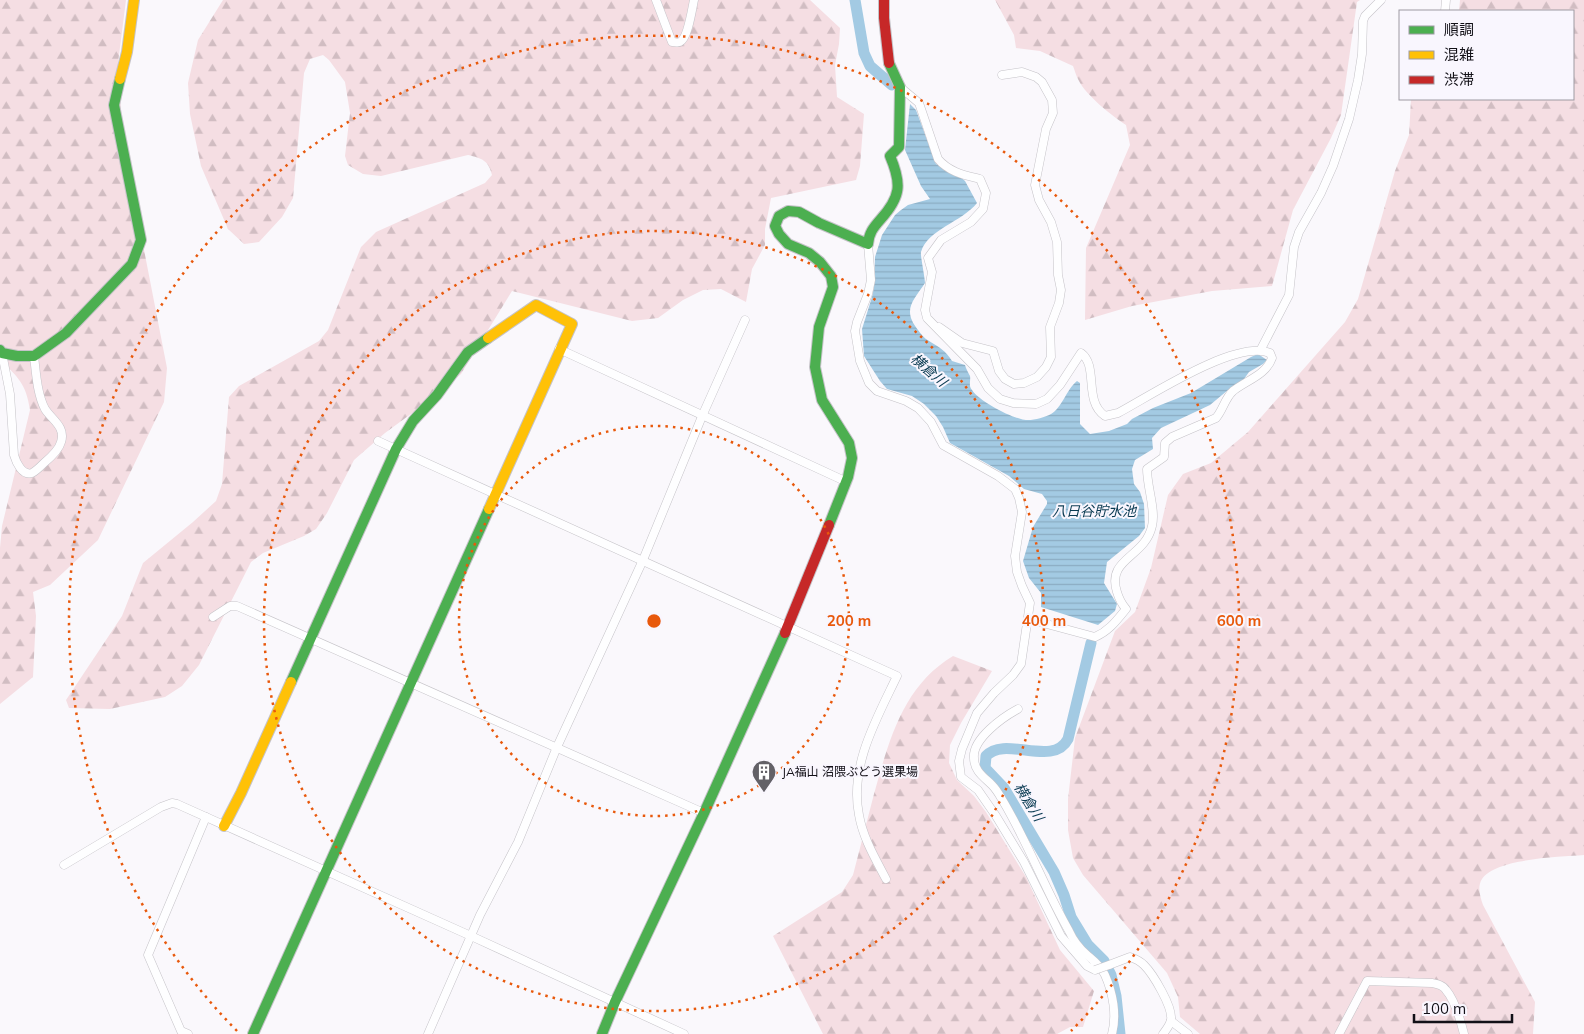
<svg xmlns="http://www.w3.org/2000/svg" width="1584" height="1034" viewBox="0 0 1584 1034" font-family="Mulish,'Noto Sans JP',sans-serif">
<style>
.forest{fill:url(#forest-firs)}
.water{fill:url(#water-rules)}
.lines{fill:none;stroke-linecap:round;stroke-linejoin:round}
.river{stroke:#a3cae3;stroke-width:11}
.street-casing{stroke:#c5c3c8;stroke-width:9}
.fast-casing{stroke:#c5c3c8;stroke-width:12}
.slow-casing{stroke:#c5c3c8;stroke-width:12}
.jam-casing{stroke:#c5c3c8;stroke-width:12}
.street{stroke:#fefeff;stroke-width:8}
.fast{stroke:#4caf50;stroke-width:10}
.slow{stroke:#ffc107;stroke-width:10}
.jam{stroke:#c62828;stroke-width:10}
.street-bridge-casing{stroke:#c5c3c8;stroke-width:9;stroke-linecap:butt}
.street-bridge{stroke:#fefeff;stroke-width:8}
.ring{fill:none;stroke:#e8590c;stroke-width:2.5;stroke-dasharray:2.5 5}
.labels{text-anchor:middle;stroke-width:4;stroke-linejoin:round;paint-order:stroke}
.poi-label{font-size:12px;fill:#121017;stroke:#f9f6fe;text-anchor:start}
.water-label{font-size:14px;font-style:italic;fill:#0a3b52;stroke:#f9f6fe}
.centre{fill:#e8590c;stroke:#f9f6fe;stroke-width:2.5}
.ring-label{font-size:15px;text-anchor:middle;font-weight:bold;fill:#e8590c;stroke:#f9f6fe;stroke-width:4;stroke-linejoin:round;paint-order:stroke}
</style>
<defs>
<pattern id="forest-firs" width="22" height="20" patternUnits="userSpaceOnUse" patternTransform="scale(1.25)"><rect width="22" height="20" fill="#f5dee3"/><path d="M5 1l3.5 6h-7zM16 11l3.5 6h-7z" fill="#d1bdc2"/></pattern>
<pattern id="water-rules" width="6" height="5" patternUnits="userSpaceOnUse" patternTransform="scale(1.25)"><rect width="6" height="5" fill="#a3cae3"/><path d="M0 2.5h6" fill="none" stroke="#8bacc2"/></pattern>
</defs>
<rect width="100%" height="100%" fill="#faf8fc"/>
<g class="forest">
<path d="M0 0H126L118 63 121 112 139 224 167 368 164 402 98 540 50 585 33 592 36 616 33 677 0 704V548L2 526 30 410C26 383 18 378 0 359Z"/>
<path d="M223 0H810L840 28 839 44 835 65 837 97 864 114 860 166 856 180 771 198 765 229V245L752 269 746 302 721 289 703 290 683 300 658 318 632 321 512 291 461 374 438 394 385 433 354 460 327 513 316 529 304 536 263 553 251 562 199 665 182 686 165 697 110 709 69 708 66 700 122 616 143 563 193 522 216 501 222 484 229 397 239 386 319 341 328 330 361 247 376 232 485 183 492 175C489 161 482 158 468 155L381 176 363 174 348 165 345 156 350 113 345 82 329 60 323 55 310 59 304 73 293 198 282 217 259 242 244 244 228 229 201 166 190 114 188 83 198 40Z"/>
<path d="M995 0H1360L1357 2 1341 115 1331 138 1293 210 1272 286 1212 291 1132 306 1085 320 1086 248 1130 145 1126 125C1113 117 1085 94 1079 81 1076 76 1075 71 1073 66L1040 51 1016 48 1014 35Z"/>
<path d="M1460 0H1584V855C1560 857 1496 858 1482 879 1477 887 1480 896 1483 905L1535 1002 1533 1034H1200L1180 1017 1178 997 1167 973 1083 875 1073 858 1068 830V799L1075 738 1115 631 1135 612 1151 568 1168 495 1183 474 1211 463 1248 432 1345 322 1358 299 1395 171 1409 135 1411 99H1573V11H1459Z"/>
<path d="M953 656 992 671 961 723 950 745 949 763 957 780 974 796 986 812 1026 877 1060 950 1094 991 1083 1027H1070L1057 1034H823L773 936 842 892 853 875C860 848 867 821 874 794 889 740 903 686 953 656Z"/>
</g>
<path class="water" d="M910 104 916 110 936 164 958 175 965 181 977 203C962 222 928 229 921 252 920 254 925 278 925 283 913 301 902 310 918 330 921 334 925 339 929 341 939 347 946 351 952 361L965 365C966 369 968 372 970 376 971 381 968 385 972 390 979 401 1008 416 1021 419 1029 422 1043 418 1051 414 1062 408 1066 390 1077 381L1080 383V424L1090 434 1109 431 1127 424 1132 419 1153 408 1191 393 1251 357 1258 354 1267 360 1263 364 1249 372 1239 386 1228 390 1210 405 1161 428 1152 438 1153 449 1135 460 1132 469 1134 484 1140 492 1144 504 1145 528 1139 536 1107 562 1104 583 1117 604 1115 611 1098 625 1041 607V593L1029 578 1023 561 1033 527 1047 504V501L1042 494 1024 489 1009 476 950 443 943 427 936 416 924 404 912 396 887 389 880 381 864 356 862 329 872 297 874 287 875 257 882 235 895 215 901 210 908 205 930 199 921 186 905 150Z"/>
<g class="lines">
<g class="river">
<path d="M855 0 864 53 870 66 892 85"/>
<path d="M1091 643 1068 739C1053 768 1005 735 986 756L985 768 1004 788 1054 872 1064 895 1071 917 1088 945 1104 961 1111 975 1116 996 1120 1034"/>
</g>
<defs>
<g id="street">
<path d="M656 0 672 42C675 42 678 43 680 42 688 38 692 9 694 0"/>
<path d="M1445 11 1446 0"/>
<path d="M900 87 919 103 938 159C949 172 964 175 980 179L986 193 983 209 971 222 941 240 928 258 932 272 925 310 927 318 977 369 988 388 1000 399 1013 403 1036 404 1047 399 1060 385 1081 353C1099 366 1083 401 1105 416L1118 413C1150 396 1236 339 1270 353L1272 358C1266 375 1247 380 1233 391 1225 398 1223 410 1216 418L1172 437 1165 443 1164 457 1147 469C1147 487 1156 510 1152 526 1145 558 1106 558 1117 592 1119 599 1121 603 1126 609 1117 620 1109 631 1095 637L1028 619"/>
<path d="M868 244 871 280 868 294 857 322 855 331 860 361 869 383 877 391 906 401 918 408 931 422 943 445 998 476 1015 489 1019 498 1022 512 1015 556 1017 572 1022 586 1030 603 1021 664 1013 675 994 693 977 713 962 749 959 761 961 777 978 790 996 816 1024 862 1061 936 1087 966 1095 970"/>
<path d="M939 327 962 343 993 351 999 371 1005 379 1014 384 1024 383 1037 377 1046 367 1051 357 1050 327 1059 303 1061 290 1058 275 1057 242 1051 222 1039 200 1035 185 1046 129 1053 113 1052 100 1042 82 1036 77 1022 72 1002 75"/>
<path d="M559 349 847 482"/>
<path d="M1261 349 1289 295 1294 247 1299 232 1321 193 1333 166 1349 119 1358 80 1362 54 1363 21 1365 16 1381 0"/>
<path d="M2 353 10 394 14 455C16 462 22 476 32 473 36 471 41 466 44 463 50 458 59 450 61 442 66 427 52 420 45 409 37 394 36 372 34 356"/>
<path d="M378 441 897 676C877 718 849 766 859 815 863 838 875 858 886 879"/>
<path d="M213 617 230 606H237L704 813"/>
<path d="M1018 709C1003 717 972 739 974 758 974 771 984 777 992 785 997 790 1000 796 1003 801 1028 843 1045 889 1069 931 1073 940 1079 948 1087 955 1094 961 1101 966 1105 975 1113 993 1117 1015 1112 1034"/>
<path d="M64 865 161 807 172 803 177 804 471 936 684 1034"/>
<path d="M1109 965 1130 957C1136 959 1140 961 1144 965 1153 974 1173 1007 1171 1020 1170 1025 1166 1030 1163 1034"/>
<path d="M1171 1021 1188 1034"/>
<path d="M188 1034 181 1031 148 955 206 817"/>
<path d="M428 1034 480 915 518 842 557 747 643 560 703 414 745 320"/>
<path d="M1339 1034 1367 981 1432 983C1437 984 1443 985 1446 990 1454 999 1461 1022 1464 1034"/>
</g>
<g id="fast">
<path d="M0 350 2 353 17 356H34L66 333 132 264 141 240 114 105 120 79"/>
<path d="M829 525 848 477 852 458 849 443 822 400 815 367 819 327 833 287 831 276 820 262 809 253 788 244 779 234 775 226 779 216 788 211 799 212 819 223 868 244C869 233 873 228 880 220 901 197 902 184 890 156L899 147 900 87 889 63"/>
<path d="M291 682 396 449 413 421 437 395 468 352 488 338"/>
<path d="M253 1034 489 509"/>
<path d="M602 1034 615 1002 704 813 785 633"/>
</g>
<g id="slow">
<path d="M120 79 127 52 134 0"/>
<path d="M488 338 536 305 572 324 489 509"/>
<path d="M224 826 241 793 291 682"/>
</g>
<g id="jam">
<path d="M884 0V18L889 63"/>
<path d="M785 633 829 525"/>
</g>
</defs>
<use href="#street" class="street-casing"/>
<use href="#fast" class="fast-casing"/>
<use href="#slow" class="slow-casing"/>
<use href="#jam" class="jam-casing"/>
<use href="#street" class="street"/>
<use href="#fast" class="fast"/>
<use href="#slow" class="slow"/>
<use href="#jam" class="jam"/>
<defs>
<path id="street-bridge" d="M1095 970 1109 965"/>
</defs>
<use href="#street-bridge" class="street-bridge-casing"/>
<use href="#street-bridge" class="street-bridge"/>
</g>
<g class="ring">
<circle cx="654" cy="621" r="195"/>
<circle cx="654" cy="621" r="390"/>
<path d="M237 1031A585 585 0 1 1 1071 1031"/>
</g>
<defs>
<symbol id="building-pin" viewBox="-11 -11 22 30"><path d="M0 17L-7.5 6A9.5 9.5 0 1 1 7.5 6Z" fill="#636167" stroke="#f9f6fe"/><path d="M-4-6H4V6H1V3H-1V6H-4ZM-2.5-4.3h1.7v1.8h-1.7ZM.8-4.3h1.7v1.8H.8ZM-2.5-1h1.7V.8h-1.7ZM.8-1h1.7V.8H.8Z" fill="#fff"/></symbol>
</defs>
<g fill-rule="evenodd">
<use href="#building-pin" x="750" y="758" width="28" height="38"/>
</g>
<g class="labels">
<g class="poi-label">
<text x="782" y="776">JA福山 沼隈ぶどう選果場</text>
</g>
<g class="water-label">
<text transform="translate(929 370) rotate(41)" y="5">横倉川</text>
<text x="1094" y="516">八日谷貯水池</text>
<text transform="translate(1029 802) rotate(58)" y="5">横倉川</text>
</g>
</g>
<circle cx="654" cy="621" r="8" class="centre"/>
<g class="ring-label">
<text x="849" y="626">200 m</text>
<text x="1044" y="626">400 m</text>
<text x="1239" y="626">600 m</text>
</g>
<rect x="1399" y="10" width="175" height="90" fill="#f9f6fe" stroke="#9d9aa2"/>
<rect x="1409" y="26" width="25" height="8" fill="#4caf50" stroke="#9d9aa2"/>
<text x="1444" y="35" font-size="15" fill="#121017">順調</text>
<rect x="1409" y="51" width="25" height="8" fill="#ffc107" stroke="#9d9aa2"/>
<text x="1444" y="60" font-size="15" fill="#121017">混雑</text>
<rect x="1409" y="76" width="25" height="8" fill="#c62828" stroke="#9d9aa2"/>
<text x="1444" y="85" font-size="15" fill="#121017">渋滞</text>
<path d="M1414 1014v8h98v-8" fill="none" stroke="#121017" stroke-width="2.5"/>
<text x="1422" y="1014" font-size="15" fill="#121017" stroke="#f9f6fe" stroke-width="4" paint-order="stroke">100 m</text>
</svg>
